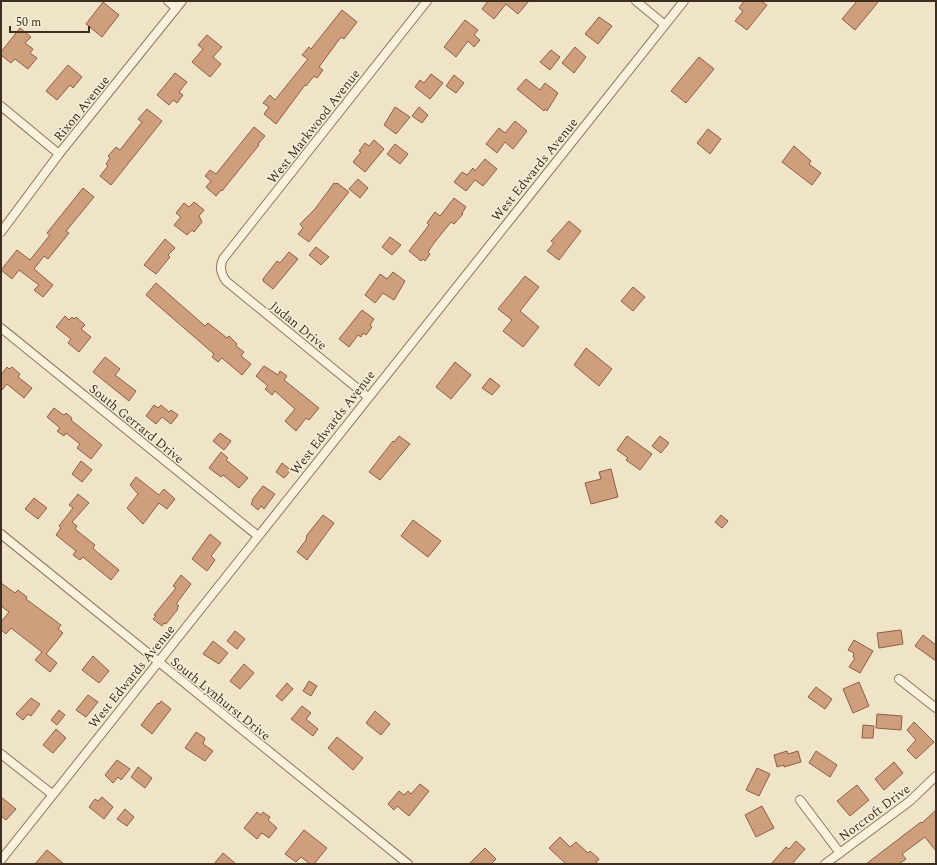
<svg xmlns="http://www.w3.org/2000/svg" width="937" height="865" viewBox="0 0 937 865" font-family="Spectral,serif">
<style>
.building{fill:#cf9f7d;stroke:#8d5f41}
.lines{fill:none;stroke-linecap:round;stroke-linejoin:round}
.street-casing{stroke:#8d765c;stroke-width:10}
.street{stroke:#faf1dc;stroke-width:8}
.labels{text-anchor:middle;stroke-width:3;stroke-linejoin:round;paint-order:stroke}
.street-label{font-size:13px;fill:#3d2e20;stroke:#f7eed8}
</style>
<rect width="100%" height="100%" fill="#f0e4c8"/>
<g class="building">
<path d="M488 1H529L518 14 506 4 494 19 482 9Z"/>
<path d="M744 1H761L767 5 747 30 735 21 743 11 739 8Z"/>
<path d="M857 1H879L855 30 842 19Z"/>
<path d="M103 2 119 15 102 37 86 24Z"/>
<path d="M342 10 357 22 344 39 341 37 319 67 323 70 317 78 314 76 306 86 305 85 276 124 264 114 269 107 263 103 270 95 275 100 308 59 302 55 309 47 311 49Z"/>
<path d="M599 17 612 26 598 44 585 34Z"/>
<path d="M465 20 478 30 474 35 480 40 474 47 468 41 456 57 444 47Z"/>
<path d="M20 28 31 37 25 43 33 49 30 53 37 58 28 69 15 59 11 63 1 55V52Z"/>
<path d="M207 35 222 47 213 57 221 64 210 77 192 62 203 49 198 45Z"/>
<path d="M575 47 586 57 574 73 562 63Z"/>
<path d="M551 50 560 57 550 70 540 62Z"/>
<path d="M699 57 714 69 686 103 671 91Z"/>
<path d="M68 65 82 77 73 88 70 85 57 100 46 91Z"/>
<path d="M175 73 187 82 179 92 183 95 177 103 173 100 169 105 157 95Z"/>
<path d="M431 74 443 83 430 99 415 87 420 80 424 83Z"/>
<path d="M454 75 464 83 456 93 446 86Z"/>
<path d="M526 79 540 90 545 83 558 93 547 111 545 109 544 111 517 89Z"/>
<path d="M395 107 410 117 396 134 384 125Z"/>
<path d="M419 107 428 115 422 123 412 116Z"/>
<path d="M147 109 162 121 111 185 100 176 108 166 106 164 110 158 108 156 116 147 120 150 142 122 138 119Z"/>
<path d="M515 121 527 131 513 149 505 142 497 153 486 144 499 128 505 133Z"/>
<path d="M254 127 265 136 258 144 259 145 222 191 221 190 216 196 206 187 211 181 205 176 210 170 216 174Z"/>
<path d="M708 129 721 139 710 154 697 143Z"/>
<path d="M374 140 384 149 365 172 353 162 361 152 359 151 365 143 369 146Z"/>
<path d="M395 144 408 154 400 164 387 154Z"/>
<path d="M794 146 811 161 809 164 821 173 812 185 782 162Z"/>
<path d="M485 159 497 169 483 186 475 180 466 191 454 182 462 172 467 175 473 168 475 171Z"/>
<path d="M358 179 368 188 360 198 349 189Z"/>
<path d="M334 183 336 184 337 183 349 192 309 242 298 234 303 228 300 224 315 209Z"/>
<path d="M83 188 94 197 66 231 69 233 48 259 44 256 34 269 53 285 43 297 34 290 39 285 19 270 12 279 1 270 17 250 30 260 50 235 47 233Z"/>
<path d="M454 198 466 207 462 213 463 214 454 224 451 222 434 243 428 252 430 254 425 261 423 259 421 261 409 251 429 225 427 223 435 212 440 216Z"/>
<path d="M194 202 204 210 199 216 202 222 194 232 192 230 187 235 174 225 181 217 176 213 184 203 189 207Z"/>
<path d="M569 221 581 231 559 260 547 251 554 243 551 241Z"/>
<path d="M390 237 401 245 392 255 382 247Z"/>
<path d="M165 239 175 248 168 255 170 257 156 274 144 265Z"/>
<path d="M316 247 329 257 321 265 309 255Z"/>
<path d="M289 252 298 259 273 289 263 281V279L277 261 280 263Z"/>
<path d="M393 272 405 281 394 300 383 293 375 303 365 295 380 274 387 279Z"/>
<path d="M525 276 539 287 520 311 539 327 523 347 503 331 512 320 498 309Z"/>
<path d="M156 283 205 326 208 323 227 338 229 336 237 344 236 346 244 352 241 356 251 364 242 375 222 358 218 362 212 357 214 354 146 295Z"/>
<path d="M633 287 645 297 633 311 621 301Z"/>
<path d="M362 310 374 319 370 325 372 327 366 335 363 333 361 337 358 335 349 347 339 339Z"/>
<path d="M65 316 69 320 72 317 74 319 76 317 85 325 81 329 91 337 79 352 68 343 71 339 56 327Z"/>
<path d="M586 348 612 369 599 386 574 365Z"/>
<path d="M105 357 120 369 115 375 136 391 129 401 93 372Z"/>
<path d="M455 362 471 375 451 399 436 387Z"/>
<path d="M264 366 278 375 280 371 287 376 284 380 319 408 309 420 306 418 296 431 285 421 295 409 275 391 272 395 265 389 268 386 256 376Z"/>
<path d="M7 367 9 369 12 367 20 374 18 377 32 388 24 398 7 384 1 391V375Z"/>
<path d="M490 378 500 386 492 395 482 388Z"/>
<path d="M154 405 158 408 161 405 169 412 171 410 178 415 171 424 162 417 156 424 146 416Z"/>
<path d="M54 408 62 414 64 415 66 413 72 418 71 420 102 445 91 459 77 448 80 444 66 433 64 436 57 431 60 428 47 417Z"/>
<path d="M220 433 231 441 224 450 213 441Z"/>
<path d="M399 436 410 444 380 480 369 472 393 441 394 442Z"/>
<path d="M627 436 652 454 640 470 626 460 628 458 617 450Z"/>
<path d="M660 436 669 443 661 453 652 446Z"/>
<path d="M221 452 228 458 226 460 248 478 239 488 223 475 221 477 209 468Z"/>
<path d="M81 461 92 470 82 482 72 474Z"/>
<path d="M282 463 291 470 284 478 276 472Z"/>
<path d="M611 469 618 497 591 504 585 483 601 479 599 472Z"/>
<path d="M136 477 159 495 164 489 175 499 167 509 159 503 143 524 127 508 138 494 130 485Z"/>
<path d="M263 486 275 494 264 509 261 506 258 510 251 504 253 501 252 500Z"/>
<path d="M78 494 89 503 72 522 77 526 75 529 95 545 93 548 97 552 119 570 111 580 83 557 80 560 73 555 76 551 56 535 61 528 59 526 73 508 69 505Z"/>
<path d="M34 498 47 508 38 519 25 509Z"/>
<path d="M323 515 334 523 307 560 297 552 306 540 307 535Z"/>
<path d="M721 515 728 521 722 528 715 522Z"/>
<path d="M413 520 441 541 428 557 401 536Z"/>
<path d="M210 534 221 543 211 556 215 560 207 571 192 559Z"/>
<path d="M181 575 191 584 176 604 179 606 177 608 178 609 166 624 164 623 162 626 153 619 156 616 154 615 176 588 173 586Z"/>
<path d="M1 583 15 593 18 590 27 597 26 599 61 625 58 629 63 633 46 654 57 663 50 672 35 660 42 652 11 628 6 634 1 630V622L9 612 1 606Z"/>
<path d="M901 630 903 644 879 648 877 633Z"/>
<path d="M235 631 245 639 237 649 227 641Z"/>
<path d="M923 635 936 645V661L915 646Z"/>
<path d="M854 640 873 651 860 673 849 667 855 658 853 657 854 653 848 650Z"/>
<path d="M213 641 228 653 219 664 203 654Z"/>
<path d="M93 656 109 671 99 683 82 670Z"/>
<path d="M244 664 254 673 240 689 230 681Z"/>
<path d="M309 681 317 686 311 696 303 691Z"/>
<path d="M859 682 869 706 853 713 843 689Z"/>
<path d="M287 683 293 689 282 701 276 696Z"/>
<path d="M816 687 832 699 825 709 808 697Z"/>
<path d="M88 695 98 702 86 717 76 710Z"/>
<path d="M31 698 40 704 31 716 28 714 23 720 16 714Z"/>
<path d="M161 701 171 709 152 734 141 725 158 703 159 704Z"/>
<path d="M302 706 311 713 306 719 318 729 313 736 291 719Z"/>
<path d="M59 710 65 715 57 725 51 720Z"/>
<path d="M375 711 390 724 381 735 366 723Z"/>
<path d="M877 714 902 716 901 730 876 728Z"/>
<path d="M914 722 934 742 916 759 907 750 916 740 907 730Z"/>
<path d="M863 725 874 726 873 738H862Z"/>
<path d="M56 729 66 738 53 753 43 745Z"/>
<path d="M196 732 205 738 203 744 213 751 205 761 185 748Z"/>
<path d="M337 737 363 758 353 770 328 748Z"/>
<path d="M787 751 788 754 798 751 801 762 784 767V765L777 767 774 755Z"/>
<path d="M816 751 837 765 830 777 809 763Z"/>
<path d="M117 760 130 769 121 780 118 777 113 783 105 775Z"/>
<path d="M894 762 903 773 884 790 875 779Z"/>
<path d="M138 767 152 778 145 788 131 777Z"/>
<path d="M757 768 770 774 759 796 746 790Z"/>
<path d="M420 784 429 791 409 816 397 806 394 810 388 804 399 791 404 795 408 791 411 794Z"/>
<path d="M857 785 869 800 850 816 837 801Z"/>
<path d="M1 797 16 809 6 820 1 816Z"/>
<path d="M102 797 113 807 104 819 89 807 95 799 98 801Z"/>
<path d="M762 806 774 828 756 837 745 815Z"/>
<path d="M125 809 134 817 127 826 117 819Z"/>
<path d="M936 810V851L925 837 902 854 906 859 899 864H866L921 822 922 823Z"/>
<path d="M257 812 261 815 263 812 270 817 268 820 277 828 269 838 262 833 257 839 244 828Z"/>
<path d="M304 830 327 848 314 864H310L301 857 296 862 285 854Z"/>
<path d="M560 837 570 847 576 842 588 853 590 851 599 859 595 864H566L549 848Z"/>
<path d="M796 841 805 849 792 864H771L786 847 789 849Z"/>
<path d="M485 848 496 859 491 864H469Z"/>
<path d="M47 850 64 864H35Z"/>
<path d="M223 853 236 864H214Z"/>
</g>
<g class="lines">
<defs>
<g id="street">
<path d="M168 1 176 8"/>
<path d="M636 1 665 25"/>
<path d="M1 106 59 154"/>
<path d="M1 232 59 154 182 1"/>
<path d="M1 328 258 536"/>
<path d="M368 397 226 281C221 274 219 267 223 259L427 1"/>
<path d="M1 534 408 864"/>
<path d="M899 679 936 708"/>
<path d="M1 754 52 794"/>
<path d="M800 800 840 853"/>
<path d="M1 860 684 1"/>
<path d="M825 864 910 801 936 776"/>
</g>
</defs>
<use href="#street" class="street-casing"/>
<use href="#street" class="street"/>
</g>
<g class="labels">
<g class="street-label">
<text transform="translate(81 108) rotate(-51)" y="5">Rixon Avenue</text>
<text transform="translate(313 126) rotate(-52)" y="5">West Markwood Avenue</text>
<text transform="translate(534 169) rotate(-51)" y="5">West Edwards Avenue</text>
<text transform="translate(299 325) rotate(39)" y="5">Judan Drive</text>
<text transform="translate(332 422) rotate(-52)" y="5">West Edwards Avenue</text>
<text transform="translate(137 423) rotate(39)" y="5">South Gerrard Drive</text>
<text transform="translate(131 676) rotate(-51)" y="5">West Edwards Avenue</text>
<text transform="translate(221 698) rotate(39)" y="5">South Lynhurst Drive</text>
<text transform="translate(874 812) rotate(-37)" y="5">Norcroft Drive</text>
</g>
</g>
<rect width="937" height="865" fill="none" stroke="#3d2e20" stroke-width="4"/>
<path d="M10 26v6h79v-6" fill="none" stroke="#3d2e20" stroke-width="2"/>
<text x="16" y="26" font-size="12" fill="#3d2e20" stroke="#f7eed8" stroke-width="3" paint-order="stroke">50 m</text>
</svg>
